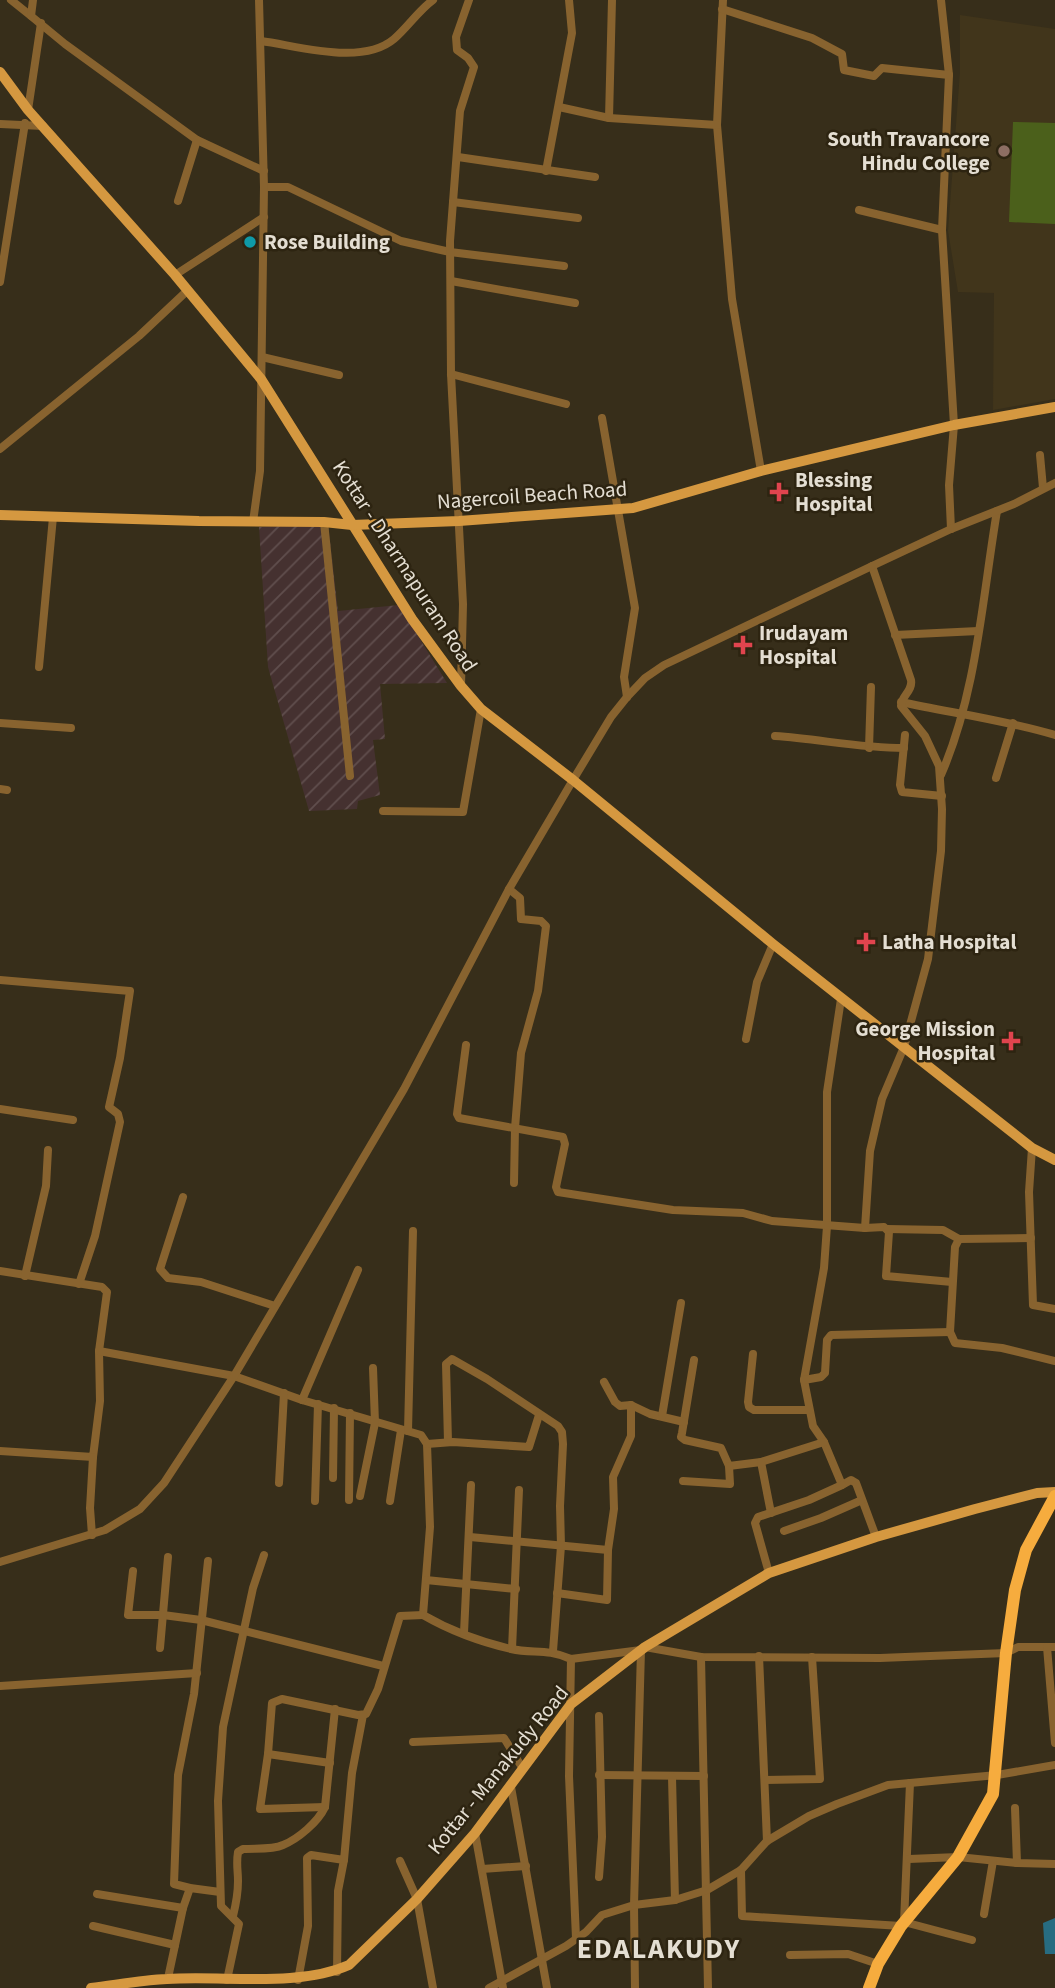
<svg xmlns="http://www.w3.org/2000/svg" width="1055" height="1988" viewBox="0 0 1055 1988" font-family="'Source Sans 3',sans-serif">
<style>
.industrial{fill:url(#industrial-furrows)}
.built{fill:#41351b}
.green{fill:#4b601b}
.water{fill:#276c81}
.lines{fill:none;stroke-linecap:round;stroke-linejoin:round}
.minor{stroke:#88632f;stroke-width:8}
.major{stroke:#d59840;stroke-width:10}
.highway{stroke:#f6ac3e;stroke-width:12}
.education-dot{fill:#8d6e63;stroke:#2d2411;stroke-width:2.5}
.culture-dot{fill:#0f9aa8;stroke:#2d2411;stroke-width:2.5}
.health-dot{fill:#e0444e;stroke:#2d2411;stroke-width:2.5}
.labels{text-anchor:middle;stroke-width:5;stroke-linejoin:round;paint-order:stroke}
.poi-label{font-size:21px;font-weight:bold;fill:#e4ded2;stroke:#2d2411;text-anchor:start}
.street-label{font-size:21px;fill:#e4ded2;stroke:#2d2411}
.district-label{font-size:28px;font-weight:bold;letter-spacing:2px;fill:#e4ded2;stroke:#2d2411}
</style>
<defs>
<pattern id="industrial-furrows" width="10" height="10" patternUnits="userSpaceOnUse" patternTransform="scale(1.75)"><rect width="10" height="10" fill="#453130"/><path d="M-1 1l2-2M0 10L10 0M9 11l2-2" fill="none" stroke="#604e4d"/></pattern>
</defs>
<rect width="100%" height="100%" fill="#372e1a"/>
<path class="industrial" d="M328 524 338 611 399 605 447 683 380 684 385 739 373 740 380 795 358 801 357 809 309 811 268 667 259 527Z"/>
<path class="built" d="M960 15 1055 29V399L993 410 994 293 958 292 948 231 960 72Z"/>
<path class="green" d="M1013 122 1055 123V224L1009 222Z"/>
<path class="water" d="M1055 1918V1954H1045L1043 1923Z"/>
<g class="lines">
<g class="minor">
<path d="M11 0 31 16"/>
<path d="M33 0 31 16 65 44 197 140 264 171"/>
<path d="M723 0 717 125 732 299 761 471"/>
<path d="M941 0 949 75 942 230 954 425 949 485 951 529"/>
<path d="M722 9 812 38 842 54 844 70 874 76 882 68 949 75"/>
<path d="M261 41C299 46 362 66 394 39 408 27 418 11 433 0"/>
<path d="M559 107 609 118 717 125"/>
<path d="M28 110 41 23"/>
<path d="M609 118 612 0"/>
<path d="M0 124 43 126"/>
<path d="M458 157 595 177"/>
<path d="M546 171 572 33 569 0"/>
<path d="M264 187H288L401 241 450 252 564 266"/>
<path d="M178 201 197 140"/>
<path d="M453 202 578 218"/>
<path d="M859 210 942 230"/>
<path d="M175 275 264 217"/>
<path d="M451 281 575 303"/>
<path d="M0 282 25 123"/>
<path d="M262 357 339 375"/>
<path d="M451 374 566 404"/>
<path d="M602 418 635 608 624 677 627 697"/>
<path d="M0 449 139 336 188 290"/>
<path d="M1040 455 1043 488"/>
<path d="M253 522 260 471 264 187 259 0"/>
<path d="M324 522 350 776"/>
<path d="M895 635 978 631"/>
<path d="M39 667 53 517"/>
<path d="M461 686 463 604 451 374 450 241 460 111 474 67 468 58 457 50 456 37 469 0"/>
<path d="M901 702C952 713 1005 720 1055 735"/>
<path d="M0 723 71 728"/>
<path d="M905 735 900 785 902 792 942 796"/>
<path d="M775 736C819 739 860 748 904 748"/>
<path d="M869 748 871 687"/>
<path d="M941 775C977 692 982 600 997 511"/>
<path d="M996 778 1013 723"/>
<path d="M0 789 7 790"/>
<path d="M383 811 463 812 481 709"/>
<path d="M509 889 520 898 521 919 541 921 546 926 538 991 521 1053 515 1128 514 1183"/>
<path d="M0 980 130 991 120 1058 109 1107 118 1114 120 1122 95 1236 79 1284"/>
<path d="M841 999 827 1092V1226L824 1268 804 1380 813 1426 824 1442 842 1485 851 1480 856 1483 876 1537"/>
<path d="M746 1039 757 982 773 944"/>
<path d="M466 1045 457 1114 459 1118 563 1137 565 1144 556 1187 558 1192 673 1210 743 1213 772 1221 865 1228 884 1227 889 1232 886 1276 952 1282"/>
<path d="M0 1109 73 1120"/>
<path d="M1032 1148 1029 1192 1033 1305 1055 1309"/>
<path d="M183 1197 160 1269 168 1278 201 1282 275 1306"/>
<path d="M865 1228 870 1151 882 1099 904 1047 928 959 941 851 942 809 939 766 925 736 901 706C901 696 913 691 911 680L872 566"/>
<path d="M887 1229 943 1230 959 1239"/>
<path d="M1031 1238 959 1239 955 1247 950 1332 955 1343 1002 1348 1055 1361"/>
<path d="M0 1271 102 1287 107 1292 99 1351 100 1401 93 1457 0 1451"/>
<path d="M25 1276 46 1186 48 1150"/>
<path d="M99 1351 234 1376 302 1400 421 1435 427 1444 430 1527 423 1615C449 1630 481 1642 511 1649 534 1654 546 1648 571 1659L569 1776 576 1938"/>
<path d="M753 1354 748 1402 749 1407 754 1410H809"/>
<path d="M694 1360 682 1433 681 1437 685 1440 721 1448 729 1466 761 1462 824 1442"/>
<path d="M804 1380 821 1377 825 1373 827 1340 831 1335 950 1332"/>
<path d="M604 1382 615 1402 620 1406 631 1405 650 1414 684 1422"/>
<path d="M302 1400 358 1270"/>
<path d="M662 1416 681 1303"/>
<path d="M408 1431 413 1231"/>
<path d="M448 1442 446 1364 452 1359 487 1379 558 1426 562 1432 563 1444 560 1506 561 1546 553 1651"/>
<path d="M427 1444 453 1442 529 1447 539 1415"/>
<path d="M761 1462 771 1513"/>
<path d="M333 1478 334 1408"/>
<path d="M683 1481 730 1484 729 1466"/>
<path d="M279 1483 284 1393"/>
<path d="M360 1496 375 1423 373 1368"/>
<path d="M349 1500 350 1413"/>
<path d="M315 1501 318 1404"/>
<path d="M390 1501 401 1430"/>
<path d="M784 1531 821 1518 862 1500"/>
<path d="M92 1535 90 1508 93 1457"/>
<path d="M470 1537 608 1550"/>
<path d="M208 1561 194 1694 178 1775 174 1884 190 1888 220 1892"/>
<path d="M0 1562 105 1530 140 1509 164 1483 234 1376 404 1089 509 889 573 780 611 717 627 697 645 678 664 665 872 566 951 529 1014 504 1055 483"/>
<path d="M133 1571 128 1615H163L201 1620 383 1666"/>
<path d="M769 1573 755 1523 758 1517 809 1500 842 1485"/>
<path d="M426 1580 516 1589"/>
<path d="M557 1593 607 1600 608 1550 614 1509 613 1477 631 1436V1405"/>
<path d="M464 1633 471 1485"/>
<path d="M645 1647 701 1657 880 1658 1006 1653 1018 1647H1055"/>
<path d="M1047 1647 1055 1743"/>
<path d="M160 1648 168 1557"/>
<path d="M512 1649 519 1490"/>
<path d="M759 1656 767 1841"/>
<path d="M701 1657 708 1988"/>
<path d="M571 1659 641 1650 634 1905 635 1988"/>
<path d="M0 1686 197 1673"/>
<path d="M413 1742 504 1738 523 1769"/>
<path d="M268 1754 330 1763"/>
<path d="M599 1775 704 1776"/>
<path d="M672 1777 675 1900"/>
<path d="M765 1780 820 1779 812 1657"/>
<path d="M910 1783 904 1922 972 1940"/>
<path d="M511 1787 547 1988"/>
<path d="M325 1807 260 1809 268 1754 272 1703 282 1699 358 1715 366 1714 378 1689 400 1616 423 1615"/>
<path d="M1015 1808 1017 1863"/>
<path d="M475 1833 503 1988"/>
<path d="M909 1859 958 1857 1017 1863 1055 1864"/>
<path d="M400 1861 417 1899 433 1988"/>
<path d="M482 1869 526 1866"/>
<path d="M741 1870 742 1916 901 1926"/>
<path d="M599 1877 602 1837 599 1716"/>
<path d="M97 1894 183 1908"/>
<path d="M984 1914 993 1861"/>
<path d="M233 1916C236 1904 238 1893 238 1881 238 1870 236 1864 238 1852L243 1849C255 1848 272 1850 283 1845 298 1839 318 1822 325 1807L335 1709"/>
<path d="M93 1926 175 1945"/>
<path d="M790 1955 848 1954 878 1964"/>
<path d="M337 1972 338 1891 344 1860"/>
<path d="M168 1978 183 1908 190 1888"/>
<path d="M227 1980 239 1924 221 1906 218 1801 223 1727 253 1588 264 1555"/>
<path d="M298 1980 308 1926 307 1858 311 1855 344 1860 352 1773 363 1715"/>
<path d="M489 1988 566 1946 586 1932 602 1915 634 1905 675 1900 707 1890 741 1870 767 1841 809 1816 837 1804 888 1785 997 1775 1055 1765"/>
</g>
<g class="major">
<path d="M0 72 28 110 175 275 261 379 412 619 461 686 481 709 573 780 773 944 1032 1148 1055 1160"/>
<path d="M0 515 199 521 324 522 352 525 459 521 633 508 761 471 954 425 1055 407"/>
<path d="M91 1988C116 1985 142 1980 167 1979 224 1975 297 1988 349 1965L417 1899 475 1833 571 1704 645 1647 769 1573 876 1537 975 1509 1037 1493 1055 1492"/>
</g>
<path class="highway" d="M869 1988 878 1964 901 1926 958 1857 993 1794 1006 1653 1015 1590 1026 1550 1055 1496"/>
</g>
<circle class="education-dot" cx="1004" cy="151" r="7"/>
<circle class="culture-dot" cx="250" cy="242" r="7"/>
<g class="health-dot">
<path d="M775.5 481.5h7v7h7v7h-7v7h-7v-7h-7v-7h7z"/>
<path d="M739.5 634.5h7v7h7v7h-7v7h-7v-7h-7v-7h7z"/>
<path d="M862.5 931.5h7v7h7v7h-7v7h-7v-7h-7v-7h7z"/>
<path d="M1007.5 1030.5h7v7h7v7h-7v7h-7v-7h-7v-7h7z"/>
</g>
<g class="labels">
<g class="poi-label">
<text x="990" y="146" text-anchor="end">South Travancore<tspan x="990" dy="24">Hindu College</tspan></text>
<text x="264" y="249">Rose Building</text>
<text x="795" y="487">Blessing<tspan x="795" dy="24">Hospital</tspan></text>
<text x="759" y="640">Irudayam<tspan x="759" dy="24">Hospital</tspan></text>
<text x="882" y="949">Latha Hospital</text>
<text x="995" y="1036" text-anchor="end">George Mission<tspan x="995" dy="24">Hospital</tspan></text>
</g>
<g class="street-label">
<text transform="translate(532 495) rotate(-4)" y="7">Nagercoil Beach Road</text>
<text transform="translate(405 566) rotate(57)" y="7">Kottar - Dharmapuram Road</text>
<text transform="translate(498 1770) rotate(-51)" y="7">Kottar - Manakudy Road</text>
</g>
<g class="district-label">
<text x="659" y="1958">EDALAKUDY</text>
</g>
</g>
</svg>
